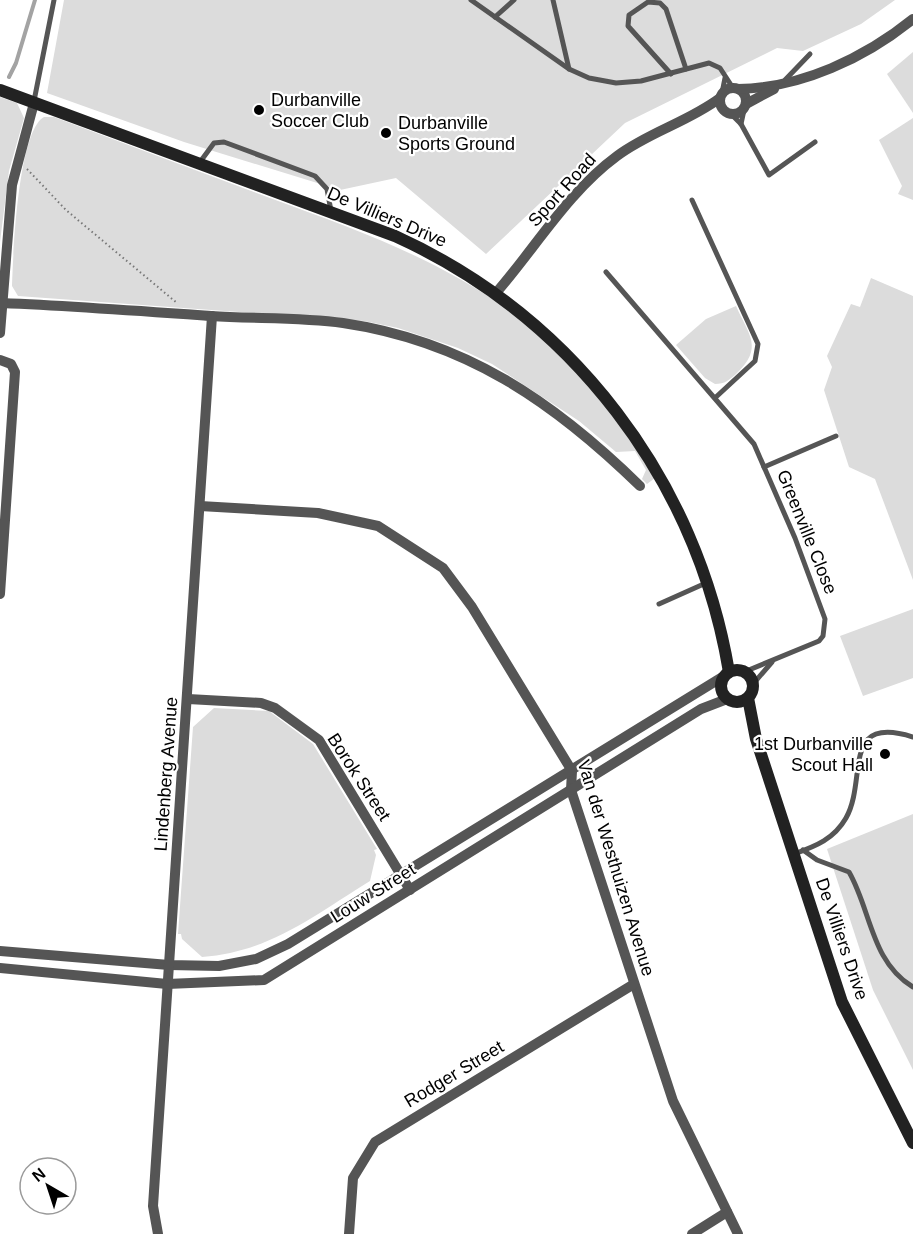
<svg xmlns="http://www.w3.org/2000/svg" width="913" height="1234" viewBox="0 0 913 1234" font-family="Arial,sans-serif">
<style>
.green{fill:#dcdcdc}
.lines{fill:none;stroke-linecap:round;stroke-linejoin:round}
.stream{stroke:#a3a3a3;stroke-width:4}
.path{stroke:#777;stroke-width:2;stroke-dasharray:1.5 3;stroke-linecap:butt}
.lane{stroke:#555;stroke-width:5}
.street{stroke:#555;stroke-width:10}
.secondary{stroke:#222;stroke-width:12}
.poi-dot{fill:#000;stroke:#fff;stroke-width:2}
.labels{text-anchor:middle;stroke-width:4.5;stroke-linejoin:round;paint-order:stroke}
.poi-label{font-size:18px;fill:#000;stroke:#fff;text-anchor:start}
.street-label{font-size:18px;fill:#000;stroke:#fff}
</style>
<rect width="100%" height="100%" fill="#fff"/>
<g class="green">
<path d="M64 0H895L861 24 803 51 777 48 625 123 486 254 396 178 340 190 184 142 47 93Z"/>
<path d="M913 52V113L887 74Z"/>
<path d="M0 97 17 103 24 118 9 171 0 242Z"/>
<path d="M44 117H54C126 144 198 171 270 198 363 232 445 261 525 322 579 364 619 422 655 478L647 484 642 479 646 470 635 451 616 452 579 421 492 364 458 348 398 328 364 321 18 296 12 286C13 255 18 131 44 117Z"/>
<path d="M913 118V200L898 194 902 186 879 140Z"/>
<path d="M871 278 913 296V580L875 479 849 467 824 390 832 367 827 356 851 304 860 307Z"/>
<path d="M736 306C749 335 764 348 736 374 729 380 725 384 715 384L705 378 676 345 706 319Z"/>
<path d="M913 609V678L863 696 840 636Z"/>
<path d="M214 708 269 711 313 744 377 849 374 850 376 855 370 881C313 916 270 952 202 957L182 939 181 934H178L193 727Z"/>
<path d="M913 814V1070L873 990 827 849Z"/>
</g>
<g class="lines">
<path class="stream" d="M9 77 16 63 35 0"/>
<path class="path" d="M27 169 66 210 177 303"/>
<g class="lane">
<path d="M471 0 569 69 589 78 616 83 641 81 709 63 720 68 733 88"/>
<path d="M553 0 569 69"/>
<path d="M495 17 514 0"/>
<path d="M671 74 628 26 629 15 648 2 660 3 666 9 686 69"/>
<path d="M785 80 810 54"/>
<path d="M722 93 725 78"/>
<path d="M34 101 54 0"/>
<path d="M731 114 741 124 769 175 815 142"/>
<path d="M741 124 744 110"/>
<path d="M200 162 214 143 224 142 315 176 327 189 331 211"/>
<path d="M692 200 758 344 755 361 716 397"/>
<path d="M606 272 754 444 795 538 825 619 823 636 819 641 744 672"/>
<path d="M764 467 836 436"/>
<path d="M659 604 706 583"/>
<path d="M753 684 772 662"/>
<path d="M803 850 817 860 849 872C871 910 871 962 913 987"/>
<path d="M794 854C816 846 834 839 846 818 868 779 840 714 913 737"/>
</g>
<g class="street">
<circle cx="733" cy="101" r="13"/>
<path d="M738 89C801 88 865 58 913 19"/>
<path d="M746 104 774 89"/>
<path d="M496 293C536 247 568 192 617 156 649 132 688 122 720 98"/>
<path d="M2 303C72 306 141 311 211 316 254 319 300 317 343 323 465 341 553 401 640 486"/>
<path d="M0 333 12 185 34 103"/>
<path d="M0 360 11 364 15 372 0 594"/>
<path d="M200 506 318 513 378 526 443 568 472 607 572 771 571 790 673 1101 738 1234"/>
<path d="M188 699 261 703 275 708 319 740 410 890"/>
<path d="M0 951 169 965 219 966 256 959 288 944 724 676"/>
<path d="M0 968 167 984 264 980 701 709 727 699"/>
<path d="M158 1234 153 1206 212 316"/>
<path d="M349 1234 353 1178 375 1142 634 984"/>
<path d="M692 1234 727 1212"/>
</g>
<g class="secondary">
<path d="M0 90 395 236C573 317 697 480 729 672"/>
<circle cx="737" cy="686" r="16"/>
<path d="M748 698 756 739 842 1002 913 1143"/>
</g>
</g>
<g class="poi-dot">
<circle cx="259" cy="110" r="6"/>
<circle cx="386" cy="133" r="6"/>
<circle cx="885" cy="754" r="6"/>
</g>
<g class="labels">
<g class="poi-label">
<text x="271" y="106">Durbanville<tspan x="271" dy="21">Soccer Club</tspan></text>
<text x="398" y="129">Durbanville<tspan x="398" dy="21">Sports Ground</tspan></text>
<text x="873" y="750" text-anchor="end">1st Durbanville<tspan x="873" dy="21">Scout Hall</tspan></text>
</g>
<g class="street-label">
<text transform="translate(562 190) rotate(-48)" y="6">Sport Road</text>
<text transform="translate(387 217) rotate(23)" y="6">De Villiers Drive</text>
<text transform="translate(807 532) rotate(68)" y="6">Greenville Close</text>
<text transform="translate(166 774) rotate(-86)" y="6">Lindenberg Avenue</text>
<text transform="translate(359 777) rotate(57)" y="6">Borok Street</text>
<text transform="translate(616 868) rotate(73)" y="6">Van der Westhuizen Avenue</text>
<text transform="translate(373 893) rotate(-32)" y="6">Louw Street</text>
<text transform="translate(842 939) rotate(71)" y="6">De Villiers Drive</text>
<text transform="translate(454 1074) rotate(-31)" y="6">Rodger Street</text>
</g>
</g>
<g transform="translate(48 1186) rotate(321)"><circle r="28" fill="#ffffff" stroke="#999999" stroke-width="1.5"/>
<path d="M0-4.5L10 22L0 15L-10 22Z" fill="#000000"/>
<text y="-9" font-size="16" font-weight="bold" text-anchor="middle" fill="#000000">N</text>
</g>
</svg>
